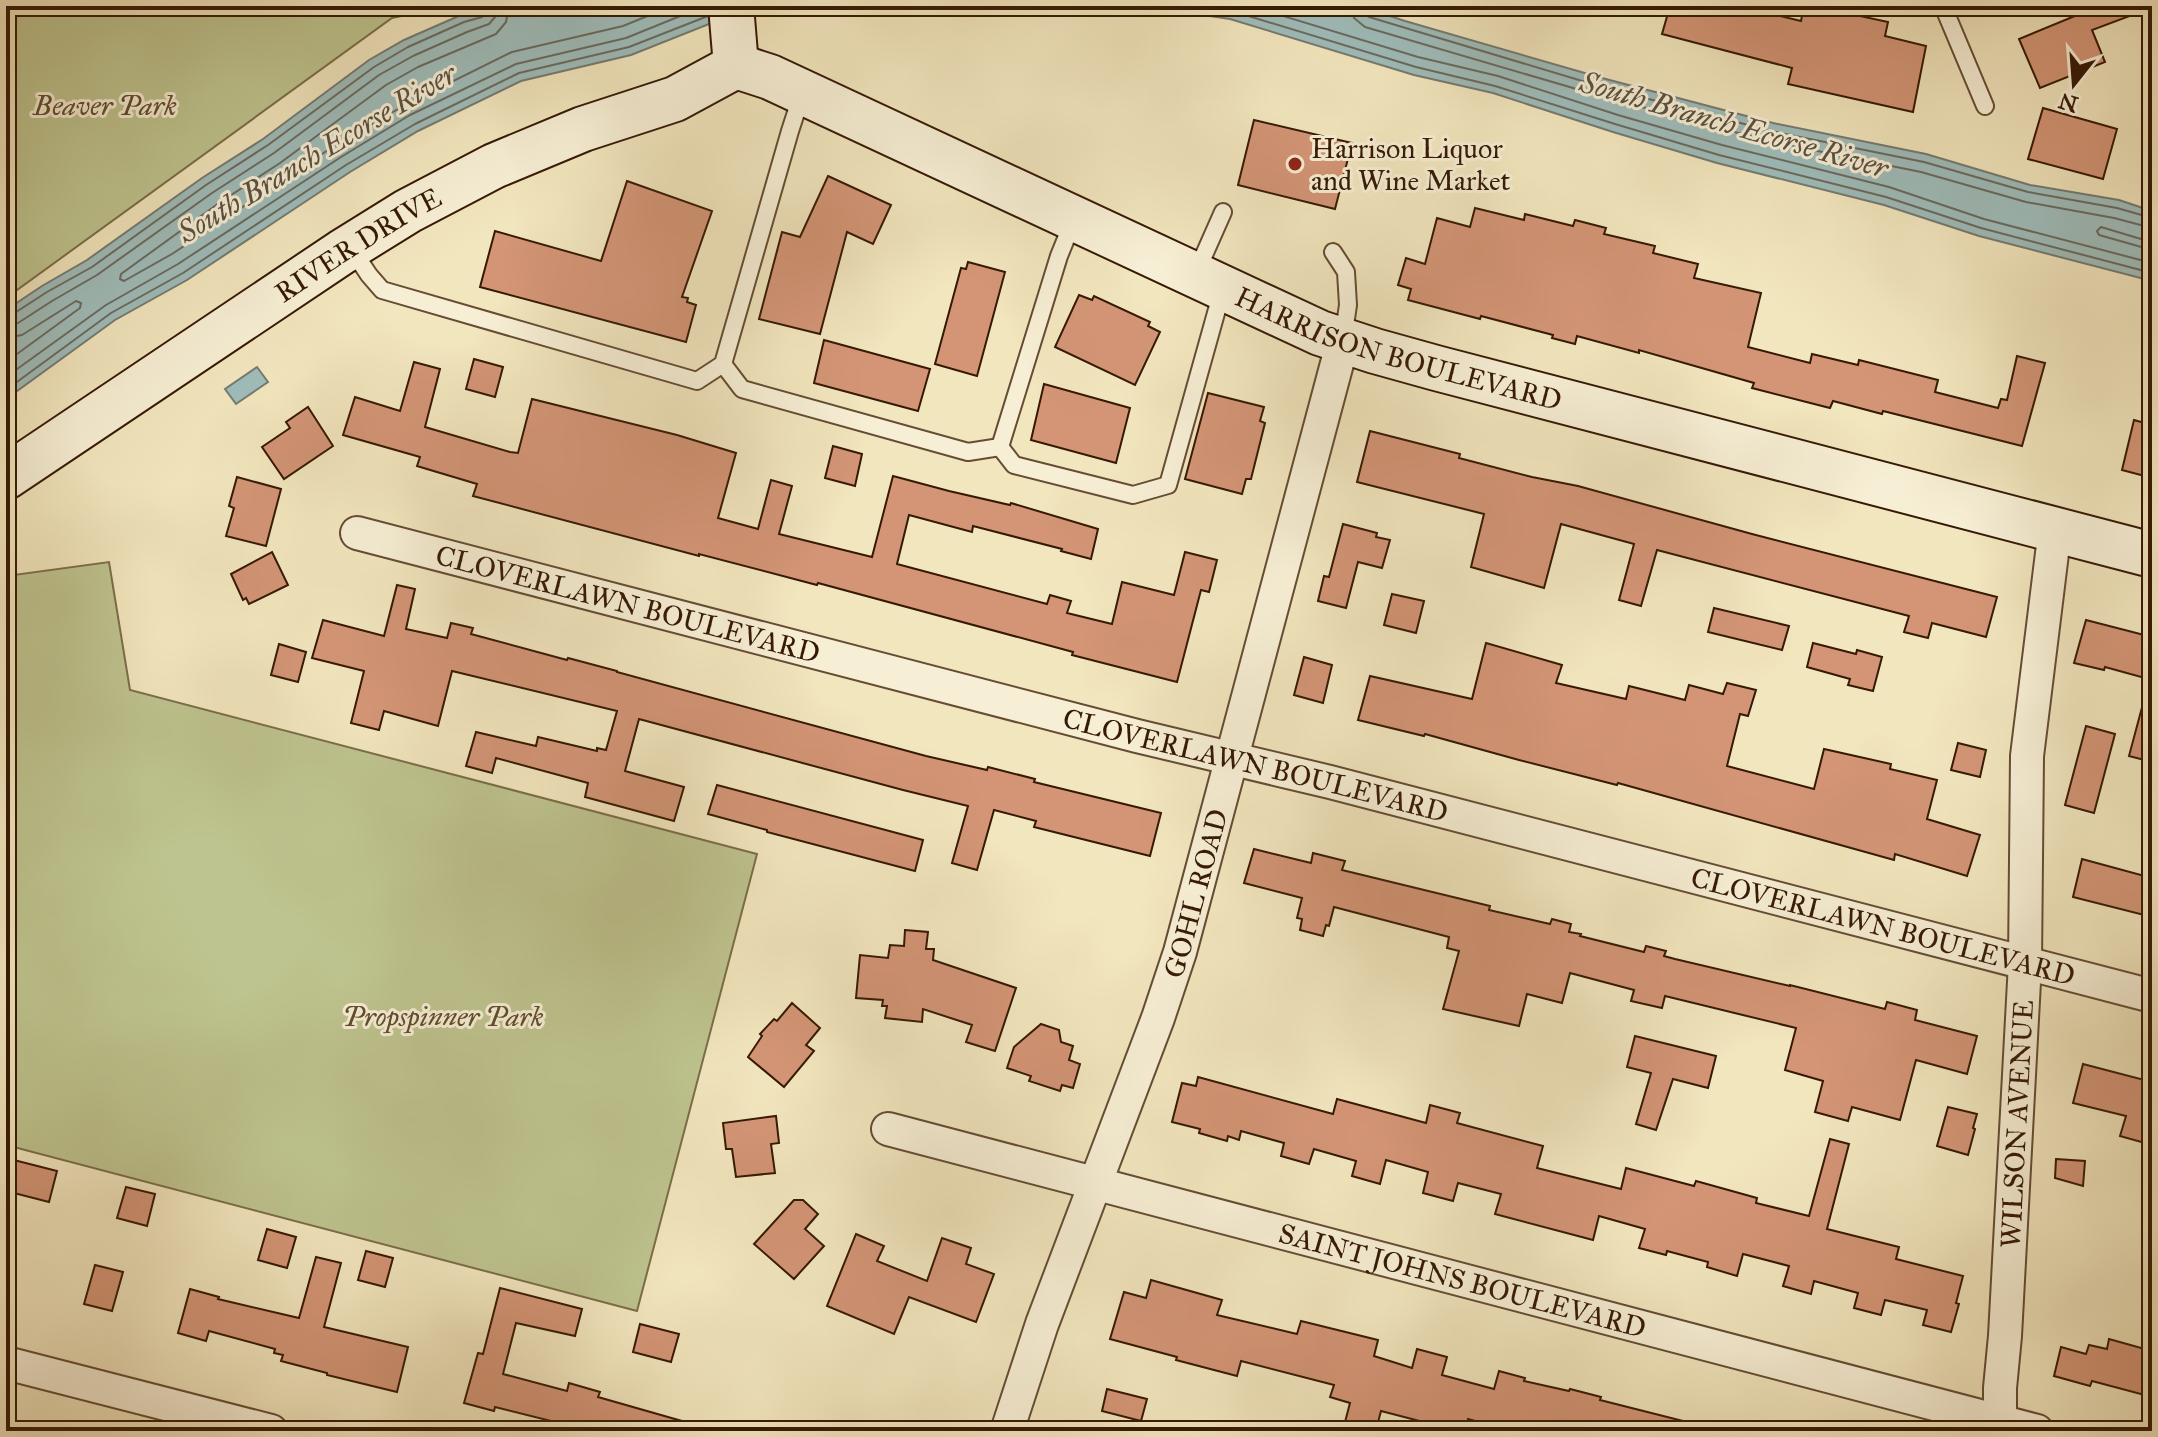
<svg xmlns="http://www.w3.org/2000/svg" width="2158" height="1437" viewBox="0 0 2158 1437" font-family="'IM FELL Great Primer',serif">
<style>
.green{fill:#bec48f;stroke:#7a6e4a;stroke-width:2}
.water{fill:#9fbdbb;stroke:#757b72;stroke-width:2}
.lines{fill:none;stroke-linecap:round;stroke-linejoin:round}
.shore{stroke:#6a6b60;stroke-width:2}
.building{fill:#d39576;stroke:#361905;stroke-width:2}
.lane-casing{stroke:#654c33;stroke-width:20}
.street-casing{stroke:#654c33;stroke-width:36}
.secondary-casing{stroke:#361905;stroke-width:48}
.lane{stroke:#f7efd5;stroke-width:16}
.street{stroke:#f7efd5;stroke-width:32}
.secondary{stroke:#f7efd5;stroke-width:44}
.poi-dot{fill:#8f2418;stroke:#f7efd5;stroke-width:3}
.labels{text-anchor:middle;stroke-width:6;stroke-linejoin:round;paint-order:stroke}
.park-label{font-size:28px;font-style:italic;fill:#5f4c2e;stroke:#f7efd5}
.poi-label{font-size:28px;fill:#361905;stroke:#f7efd5;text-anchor:start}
.street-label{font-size:28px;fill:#361905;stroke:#f7efd5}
.water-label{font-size:30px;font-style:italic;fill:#5b5245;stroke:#f7efd5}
</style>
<rect width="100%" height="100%" fill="#f2e6be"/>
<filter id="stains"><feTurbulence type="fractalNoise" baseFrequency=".0025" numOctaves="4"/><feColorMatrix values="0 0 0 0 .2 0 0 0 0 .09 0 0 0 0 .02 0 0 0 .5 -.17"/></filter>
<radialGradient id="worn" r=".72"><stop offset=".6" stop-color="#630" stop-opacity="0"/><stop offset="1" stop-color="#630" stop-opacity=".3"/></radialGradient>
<g class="green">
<path d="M6 6H449L392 18 6 298Z"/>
<path d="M109 562 130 690 757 854 637 1311 6 1145V576Z"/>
</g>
<g class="water">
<path d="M492 6H807L769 15 724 18 631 55 521 81 418 131 350 172 187 280 115 320 6 399V310L42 286 87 260 202 178 263 139 369 60 404 40 461 15Z"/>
<path d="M1143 6H1360L1405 21 1602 78 1773 123 1926 154 2030 185 2119 200 2152 211V281L1979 236 1884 205 1717 163 1613 132 1493 93 1414 75 1230 19Z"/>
<path d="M257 367 268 382 236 404 225 389Z"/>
</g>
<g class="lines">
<g class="shore">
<path d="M509 6 506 22 496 34 418 67 386 85 280 163 219 203 121 274 120 279 124 281 172 254 334 146 405 105 512 52 623 26 672 6"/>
<path d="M1198 6 1232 11 1416 67 1495 86 1615 124 1719 155 1886 197 1981 228 2152 273"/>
<path d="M1250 6 1418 57 1498 76 1618 115 1722 145 1889 187 1984 219 2152 263"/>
<path d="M1352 6 1354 18 1365 27 1597 95 1768 141 1921 172 2026 202 2114 218 2152 228"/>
<path d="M1362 6 1363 13 1369 17 1599 86 1771 131 1924 162 2028 192 2117 208 2152 218"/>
<path d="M2152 240 2141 239 2101 227 2097 231 2099 235 2152 250"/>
<path d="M6 316 13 314 47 292 92 267 206 185 268 145 374 67 408 47 464 22 482 17 487 12V6"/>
<path d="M6 326 18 323 52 301 97 275 212 193 274 153 379 75 413 56 467 32 489 24 495 17 497 6"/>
<path d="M6 338 22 335 76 301 81 303 80 308 6 362"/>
<path d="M6 377 106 305 178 264 341 157 410 115 516 64 626 38 705 6"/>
<path d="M6 390 111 313 183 273 346 165 415 124 519 73 629 47 708 16"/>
</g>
</g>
<g class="building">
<path d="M1670 6H1739L1801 21 1804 6H1814L1888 22 1885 36 1926 46 1913 112 1788 84 1792 68 1662 34Z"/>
<path d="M2099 6H2150L2151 8 2092 30 2105 62 2040 88 2019 39Z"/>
<path d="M2043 108 2117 129 2103 179 2028 159Z"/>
<path d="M1254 120 1352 143 1335 209 1238 185Z"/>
<path d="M828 176 891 205 873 244 847 232 820 334 759 319 782 232 800 237Z"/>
<path d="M627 181 712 211 682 297 688 298 687 302 696 305 686 342 480 287 495 231 601 261Z"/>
<path d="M1475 208 1524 220 1525 214 1573 226 1575 220 1606 228 1604 234 1655 246 1653 253 1698 264 1694 278 1761 293 1748 347 1810 363 1812 354 1858 365 1859 360 1938 380 1935 392 1998 408 2001 399 2007 400 2017 356 2045 363 2022 446 1883 411 1882 414 1833 401 1830 408 1752 388 1754 383 1639 350V353L1577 336 1575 344 1552 338 1553 335 1481 316 1480 319 1408 300 1411 289 1398 285 1406 258 1425 264 1437 218 1470 227Z"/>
<path d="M968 262 1005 272 977 376 935 364 961 268 966 269Z"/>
<path d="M1079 295 1092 300 1094 296 1150 322 1148 326 1160 332 1135 385 1055 347Z"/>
<path d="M824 340 930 369 918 411 814 383Z"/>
<path d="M474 359 503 367 495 397 466 389Z"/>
<path d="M414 362 440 369 425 427 510 452 518 453 532 399 677 435 736 453 718 518 758 529 771 480 792 486 779 534 872 557 893 476 949 491 1010 505 1011 503 1098 529 1091 559 1061 551 1062 549 973 526 972 532 909 515 897 564 1047 604 1050 595 1071 601 1067 613 1112 624 1122 582 1174 595 1185 552 1217 560 1209 592 1201 590 1177 682 1072 655 1073 652 818 583 817 585 699 554V556L473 496 477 484 417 466 420 457 343 435 355 397 400 411Z"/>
<path d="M1044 384 1130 408 1116 463 1031 440Z"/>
<path d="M1208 393 1264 407 1260 421 1265 423 1251 479H1246L1242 494 1185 479Z"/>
<path d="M308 407 333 446 284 479 262 447 290 428 286 422Z"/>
<path d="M2134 420 2152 425V478L2122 470Z"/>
<path d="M1370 431 1460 454 1459 458 1532 477 1578 486 1752 534 1997 597 1986 637 1932 623 1928 638 1904 632 1909 616 1657 550 1641 606 1619 600 1634 544 1561 524 1544 588 1471 567 1484 514 1357 482Z"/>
<path d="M833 446 862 454 855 486 825 478Z"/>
<path d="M237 477 281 489 266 546 226 536 234 508 229 506Z"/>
<path d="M1343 524 1377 533 1376 537 1390 540 1382 568 1358 562 1346 608 1318 601 1324 576 1329 577Z"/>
<path d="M272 552 288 585 249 604 246 598 243 600 231 574Z"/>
<path d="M397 585 415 589 406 629 447 638 451 623 473 628 471 634 567 660 568 658 617 671V672L926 756 987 770 988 767 1035 779 1034 782 1161 813 1150 856 1034 827 1036 821 994 810 977 870 952 863 968 806 903 790 639 719 625 771 684 787 674 821 585 797 588 783 496 758 492 773 466 766 476 732 536 746 538 737 597 751V748L606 750 617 711 452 671 438 726 384 711 379 730 351 723 364 671 312 658 323 620 384 636Z"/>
<path d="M1392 594 1424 601 1416 633 1384 625Z"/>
<path d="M1714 608 1789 626 1782 650 1708 632Z"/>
<path d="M2086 620 2152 637V680L2105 667 2104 670 2074 663Z"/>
<path d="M1486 643 1562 665 1556 683 1626 699 1629 686 1685 700 1689 685 1723 694 1727 683 1756 690 1748 716 1740 714 1727 766 1814 789 1824 749 1891 764 1890 769 1937 780 1927 819 1980 835 1967 876 1895 854 1894 860 1618 783 1617 785 1519 760 1425 734 1424 736 1358 720 1370 676 1472 699Z"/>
<path d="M1813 643 1856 654 1857 650 1882 657 1873 691 1848 685 1850 679 1807 667Z"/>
<path d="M279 644 306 652 298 682 271 675Z"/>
<path d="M1304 657 1332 665 1323 703 1294 695Z"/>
<path d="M2145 696 2152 697V762L2129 756Z"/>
<path d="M2086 726 2115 734 2094 813 2065 805Z"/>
<path d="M1958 743 1986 750 1980 777 1951 770Z"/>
<path d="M717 785 923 840 915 871 767 832V830L708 814Z"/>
<path d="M1254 849 1311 863 1313 853 1345 861 1342 870 1490 906 1489 910 1550 924 1552 919 1571 924 1569 932 1581 934 1580 936 1644 952 1646 946 1666 951 1664 956 1675 959 1790 986V985L1885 1009 1887 1002 1917 1010 1915 1020 1977 1036 1967 1074 1916 1060 1900 1120 1852 1107 1848 1121 1815 1112 1823 1081 1785 1070 1796 1028 1665 996 1662 1008 1631 1001 1634 990 1570 973 1562 1003 1527 994 1519 1026 1443 1009 1459 951 1447 948 1449 937 1334 907 1329 926 1326 925 1323 936 1300 930 1302 919 1297 918 1302 898 1244 883Z"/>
<path d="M2082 859 2152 878V917L2073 897Z"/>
<path d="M905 930 928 932 926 949H934L933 960 1016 988 995 1051 966 1042 972 1025 923 1009 922 1022 885 1018 887 1006H882L883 1000 856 998 860 955 888 958 890 945 904 946Z"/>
<path d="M792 1003 820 1028 806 1045 814 1051 784 1087 748 1057 762 1036 760 1034 774 1019 777 1021Z"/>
<path d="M1041 1024 1059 1030 1061 1042 1073 1046 1069 1060 1080 1064 1073 1088 1062 1085 1060 1091 1029 1081 1031 1076 1007 1068 1014 1047Z"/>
<path d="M1635 1036 1716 1056 1708 1088 1673 1079 1656 1130 1636 1124 1651 1073 1627 1067Z"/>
<path d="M2083 1064 2152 1082V1145L2120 1136 2126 1116 2073 1103Z"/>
<path d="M1198 1077 1333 1114 1337 1099 1426 1123 1430 1105 1460 1113 1457 1123 1543 1146 1537 1168 1621 1189 1626 1168 1694 1186 1696 1181 1757 1198 1756 1203 1809 1216 1830 1139 1849 1144 1827 1229 1899 1247 1896 1259 1963 1276 1956 1303 1959 1304 1951 1332 1923 1325 1927 1310 1885 1300 1881 1315 1854 1308 1858 1293 1814 1281 1811 1294 1783 1286 1789 1266 1743 1254 1737 1276 1707 1267 1708 1262 1667 1251 1666 1255 1639 1248 1645 1229 1599 1216 1593 1240 1495 1214 1501 1194 1458 1183 1453 1201 1423 1193 1428 1172 1386 1160 1380 1184 1352 1176 1356 1161 1314 1149 1309 1164 1281 1156 1284 1143 1241 1131 1239 1140 1228 1136 1227 1141 1199 1133 1200 1129 1172 1122 1182 1083 1196 1086Z"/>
<path d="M1948 1107 1977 1114 1973 1128 1975 1129 1968 1155 1937 1146Z"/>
<path d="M776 1116 779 1143 771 1144 775 1173 736 1177 732 1149H726L723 1123Z"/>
<path d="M6 1158 57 1171 49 1202 6 1191Z"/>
<path d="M2056 1159 2085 1161 2083 1186 2055 1178Z"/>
<path d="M126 1187 155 1194 147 1226 117 1218Z"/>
<path d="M794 1200H803L818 1214 805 1229 824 1246 794 1279 754 1244Z"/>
<path d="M267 1229 296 1237 287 1268 258 1260Z"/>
<path d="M856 1234 884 1246 877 1261 927 1281 942 1238 971 1248 966 1264 994 1274 976 1322 909 1297 894 1334 827 1306Z"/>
<path d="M366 1251 393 1258 385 1287 358 1280Z"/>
<path d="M316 1257 341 1263 324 1327 408 1347 397 1392 327 1375V1373L281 1361 283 1355 274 1353 275 1349 209 1331 206 1341 178 1333 190 1289 219 1297 218 1299 299 1318Z"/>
<path d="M95 1265 123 1272 112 1311 84 1304Z"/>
<path d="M1151 1280 1222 1300 1217 1315 1297 1334 1301 1321 1378 1340 1374 1356 1412 1368 1417 1349 1447 1357 1442 1375 1494 1389 1499 1371 1525 1378 1524 1381 1569 1391 1570 1389 1601 1397 1600 1400 1691 1423 1690 1431H1512L1468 1419 1465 1431H1458L1381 1411 1376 1430 1345 1422 1350 1403 1330 1397 1334 1385 1241 1361 1237 1376 1176 1360 1177 1357 1110 1339 1124 1292 1146 1298Z"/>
<path d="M500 1288 582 1309 575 1336 516 1323 503 1374 567 1391 569 1383 600 1392 598 1397 696 1425 695 1431H557L559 1423 495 1407 494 1411 464 1403 478 1353 483 1354Z"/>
<path d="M640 1324 679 1334 671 1362 633 1352Z"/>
<path d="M2109 1339 2152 1351V1397L2092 1381 2090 1386 2054 1376 2061 1347 2086 1354 2089 1345 2107 1349Z"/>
<path d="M1107 1389 1147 1399 1141 1421 1102 1411Z"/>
</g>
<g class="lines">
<defs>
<g id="lane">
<path d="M1943 6 1985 106"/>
<path d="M351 248 369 275 382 290 697 381 723 364 790 131 802 94"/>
<path d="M1333 252 1346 272 1348 305 1343 339"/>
<path d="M1196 273 1223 212"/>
<path d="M723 364 742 389 968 452 1000 447 1059 256 1074 219"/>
<path d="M1000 447 1014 465 1133 495 1168 485 1223 288"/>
</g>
<g id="street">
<path id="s1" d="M357 533 1137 736 1330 782 2152 996"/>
<path id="s2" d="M888 1129 2037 1431"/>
<path d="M6 1363 271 1431"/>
<path id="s3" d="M1007 1431 1042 1324 1158 1018 1180 952 1343 341"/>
<path id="s4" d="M1997 1431 2000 1421V1388L2005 1336 2025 963 2027 756 2055 529"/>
</g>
<g id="secondary">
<path d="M731 6 736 66"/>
<path id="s5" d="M736 66 770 77 1320 333 1375 351 1436 368 2152 555"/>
<path id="s6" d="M6 477 342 252 408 211 494 166 583 129 675 99 736 66"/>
</g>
</defs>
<use href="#lane" class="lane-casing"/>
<use href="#street" class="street-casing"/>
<use href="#secondary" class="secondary-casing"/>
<use href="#lane" class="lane"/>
<use href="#street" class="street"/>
<use href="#secondary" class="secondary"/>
</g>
<circle class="poi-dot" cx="1295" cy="164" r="8"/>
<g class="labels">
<g class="park-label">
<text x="105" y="115">Beaver Park</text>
<text x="443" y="1026">Propspinner Park</text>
</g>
<g class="poi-label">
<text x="1311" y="158">Harrison Liquor<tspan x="1311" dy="32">and Wine Market</tspan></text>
</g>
<g class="street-label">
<text dy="10" stroke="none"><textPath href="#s6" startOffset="422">RIVER DRIVE</textPath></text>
<text dy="10" stroke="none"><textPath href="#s5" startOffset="722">HARRISON BOULEVARD</textPath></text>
<text dy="10" stroke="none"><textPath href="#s1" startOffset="280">CLOVERLAWN BOULEVARD</textPath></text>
<text dy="10" stroke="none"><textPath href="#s1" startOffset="928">CLOVERLAWN BOULEVARD</textPath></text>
<text dy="10" stroke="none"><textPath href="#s3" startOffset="570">GOHL ROAD</textPath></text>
<text dy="10" stroke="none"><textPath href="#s1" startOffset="1576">CLOVERLAWN BOULEVARD</textPath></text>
<text dy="10" stroke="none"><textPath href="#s4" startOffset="308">WILSON AVENUE</textPath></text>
<text dy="10" stroke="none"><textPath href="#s2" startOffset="594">SAINT JOHNS BOULEVARD</textPath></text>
</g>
<g class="water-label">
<text transform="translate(1734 125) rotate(16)" y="10">South Branch Ecorse River</text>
<text transform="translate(317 153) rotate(-31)" y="10">South Branch Ecorse River</text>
</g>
</g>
<rect width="2158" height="1437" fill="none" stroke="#f2e6be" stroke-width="32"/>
<rect x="8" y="8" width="2142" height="1421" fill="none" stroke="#361905" stroke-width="4"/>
<rect x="16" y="16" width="2126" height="1405" fill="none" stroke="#361905" stroke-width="2"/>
<g transform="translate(2074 84) rotate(197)" stroke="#f7efd5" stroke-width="6" paint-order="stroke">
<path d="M0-6L14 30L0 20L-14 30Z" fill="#361905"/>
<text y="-12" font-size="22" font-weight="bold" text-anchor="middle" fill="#361905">N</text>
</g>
<rect width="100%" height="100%" filter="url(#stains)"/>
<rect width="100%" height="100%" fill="url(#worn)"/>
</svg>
